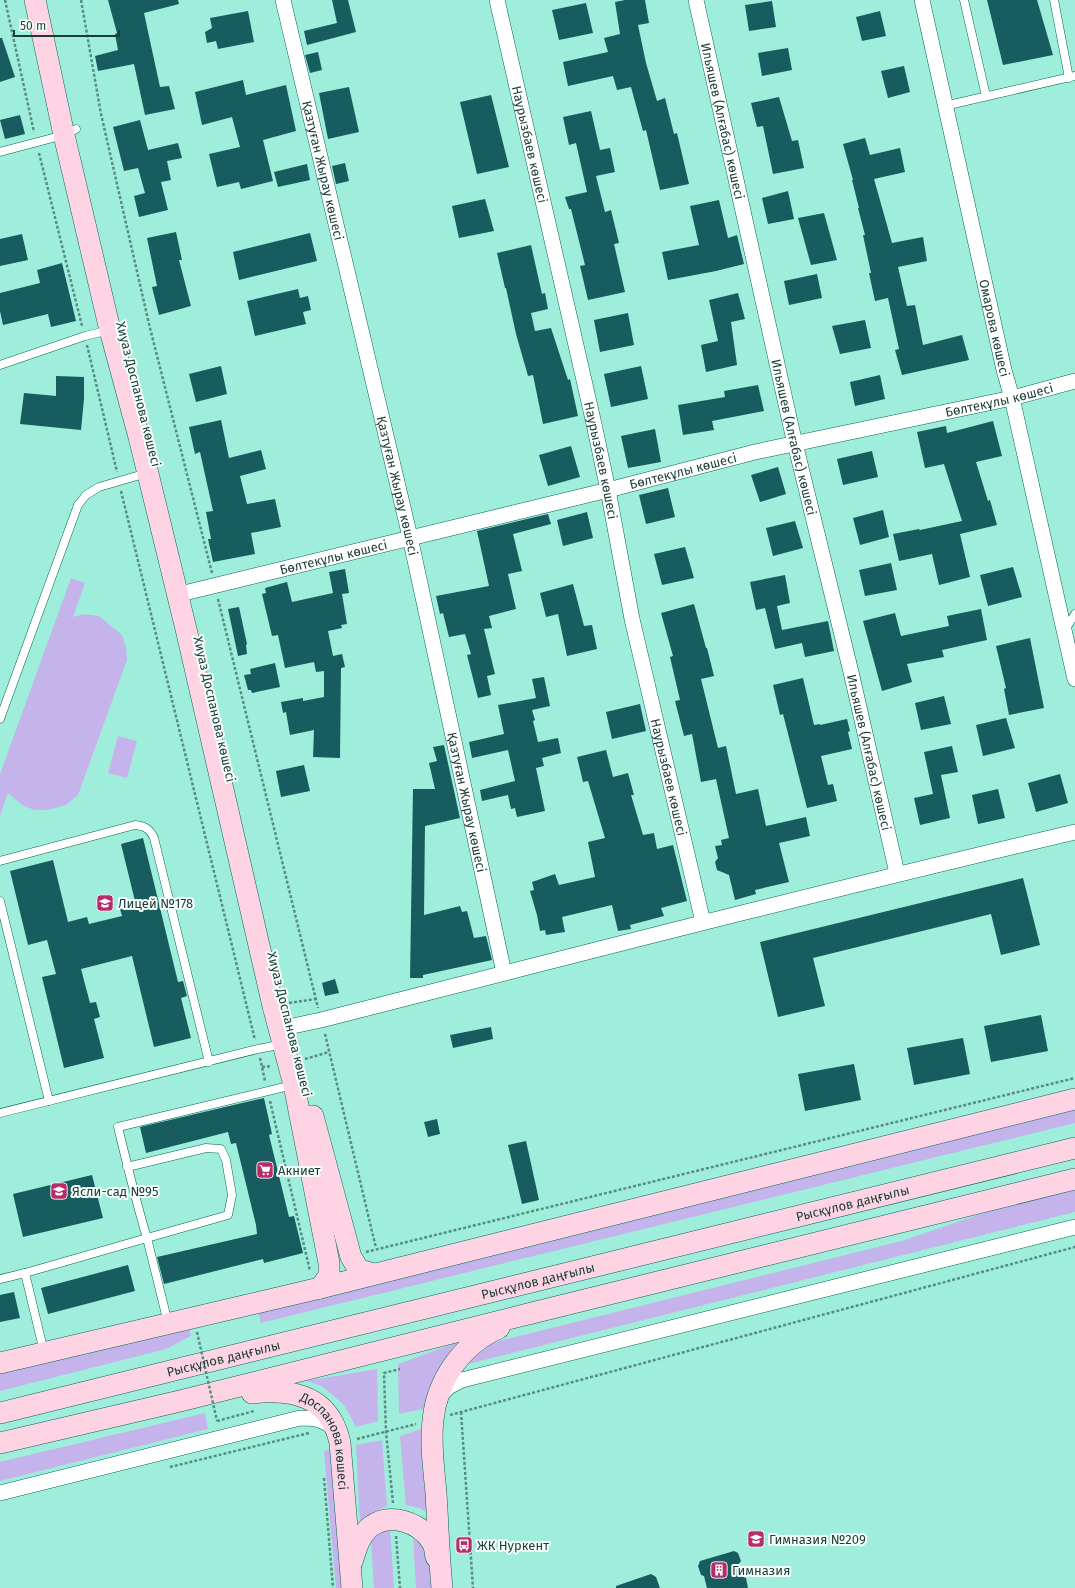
<svg xmlns="http://www.w3.org/2000/svg" width="1075" height="1588" viewBox="0 0 1075 1588" font-family="'Fira Sans',sans-serif">
<style>
.green{fill:#c5b4ec}
.building{fill:#175c5e}
.lines{fill:none;stroke-linecap:round;stroke-linejoin:round}
.lane-casing{stroke:#046557;stroke-width:9}
.street-casing{stroke:#046557;stroke-width:16}
.secondary-casing{stroke:#046557;stroke-width:22}
.path{stroke:#588e82;stroke-width:2.5;stroke-dasharray:3 2;stroke-linecap:butt}
.lane{stroke:#fff;stroke-width:8}
.street{stroke:#fff;stroke-width:15}
.secondary{stroke:#fed4e4;stroke-width:21}
.path-bridge{stroke:#588e82;stroke-width:2.5;stroke-dasharray:3 2;stroke-linecap:butt}
.labels{text-anchor:middle;stroke-width:4;stroke-linejoin:round;paint-order:stroke}
.street-label{font-size:13px;fill:#1b3c35;stroke:#f7fffd}
.poi-label{font-size:13px;fill:#1b3c35;stroke:#f7fffd;text-anchor:start}
</style>
<rect width="100%" height="100%" fill="#9feedc"/>
<g class="green">
<path d="M71 578 85 583 73 617 84 614 99 616 122 635 126 647 127 660 78 795 66 805 48 810H34L22 805 8 793 0 816V774Z"/>
<path d="M118 736 137 741 127 778 108 773Z"/>
<path d="M1075 1106V1123L261 1323 257 1308Z"/>
<path d="M1075 1190V1212L468 1364 483 1345 902 1241 989 1211Z"/>
<path d="M188 1323 191 1336 166 1349 0 1391V1370Z"/>
<path d="M469 1338 427 1408 399 1414 398 1364Z"/>
<path d="M377 1369 378 1421 356 1427 344 1405 322 1386 306 1381Z"/>
<path d="M205 1413 208 1429 0 1481V1462Z"/>
<path d="M427 1427 430 1514 420 1508 406 1505 400 1436Z"/>
<path d="M382 1440 387 1506 372 1514 360 1526 356 1445Z"/>
<path d="M335 1448 344 1588H336L324 1451Z"/>
<path d="M390 1528 394 1588H374L371 1541 379 1532Z"/>
<path d="M413 1538 424 1545 430 1553 435 1588H416Z"/>
</g>
<g class="building">
<path d="M108 0H178L179 4 144 13 160 87 169 86 175 109 145 115 134 64 98 71 95 56 118 50 115 34 117 33Z"/>
<path d="M332 0H348L356 32 307 45 304 31 337 23Z"/>
<path d="M625 0H645L649 23 638 25 646 63 657 101 665 98 674 134 677 133 689 184 660 190 646 130 643 131 631 87 617 90 613 76 568 86 563 62 608 52 604 38 620 34 615 2Z"/>
<path d="M987 0H1037L1053 55 1003 65Z"/>
<path d="M772 1 776 27 749 31 745 5Z"/>
<path d="M586 3 593 33 559 40 552 10Z"/>
<path d="M248 11 254 42 218 49 216 41 207 43 205 32 212 28 210 18Z"/>
<path d="M880 11 886 36 862 41 856 17Z"/>
<path d="M0 38H2L15 77 0 82Z"/>
<path d="M788 48 792 70 762 76 758 53Z"/>
<path d="M318 52 322 70 310 73 305 55Z"/>
<path d="M904 66 910 92 888 98 881 71Z"/>
<path d="M243 80 246 95 286 85 296 131 263 140 273 181 241 189 239 182 217 187 209 154 240 147 232 117 202 125 195 92Z"/>
<path d="M349 87 359 132 328 139 319 93Z"/>
<path d="M491 95 509 167 477 174 460 102Z"/>
<path d="M779 97 792 141 798 140 804 168 773 174 763 126 757 127 751 103Z"/>
<path d="M591 111 600 150 610 148 615 172 596 176 605 212 611 210 619 243 614 244 625 292 588 300 580 266 585 265 571 209H569L565 197 587 192 576 143 569 145 563 117Z"/>
<path d="M20 115 25 134 5 139 0 120Z"/>
<path d="M140 120 148 150 178 143 182 158 167 161 171 180 161 182 168 210 139 217 134 196 145 193 138 168 124 171 113 127Z"/>
<path d="M865 138 870 155 900 148 905 172 874 179 892 243 923 237 927 261 898 267 907 306 915 305 923 345 962 335 969 360 902 375 895 350 899 349 888 298 875 301 869 273H871L863 235H865L858 208H859L852 180H853L843 144Z"/>
<path d="M345 163 349 181 336 184 332 166Z"/>
<path d="M307 164 310 180 278 187 274 172Z"/>
<path d="M788 191 794 219 768 224 762 198Z"/>
<path d="M485 199 494 231 459 238 452 206Z"/>
<path d="M719 200 728 238 737 235 744 264 716 271 668 280 662 252 699 245 690 206Z"/>
<path d="M824 213 837 260 811 265 798 218Z"/>
<path d="M176 232 182 260H179L191 306 159 315 152 287 157 286 147 238Z"/>
<path d="M310 233 317 261 239 280 233 252Z"/>
<path d="M22 234 28 260 0 266V239Z"/>
<path d="M531 245 542 294 545 293 548 309 531 313 535 331 551 328 568 380 570 379 578 416 543 424 533 375 528 376 516 334 506 288H505L497 253Z"/>
<path d="M62 263 76 321 51 327 48 314 3 325 0 311V293L40 283 37 270Z"/>
<path d="M817 274 822 298 789 305 784 281Z"/>
<path d="M298 289 300 298 308 296 311 310 303 312 306 324 255 336 247 301Z"/>
<path d="M738 293 745 319 731 322 737 365 706 372 701 345 718 341 709 300Z"/>
<path d="M628 313 634 345 600 352 594 320Z"/>
<path d="M865 320 871 348 840 354 832 326Z"/>
<path d="M221 366 227 394 196 402 189 374Z"/>
<path d="M641 366 648 399 611 407 604 374Z"/>
<path d="M880 375 885 399 855 406 850 382Z"/>
<path d="M56 376 84 377V399L81 430 20 424 24 393 56 396Z"/>
<path d="M758 385 764 411 712 421 714 430 683 435 678 405 725 397 724 391Z"/>
<path d="M221 420 229 458 261 450 266 469 240 476 247 504 275 499 281 527 251 533 255 554 213 562 208 539H211L206 512 213 511 200 452 195 454 189 427Z"/>
<path d="M993 421 1002 456 976 462 988 501 990 500 997 525 960 534 970 577 939 585 932 554 899 561 893 534 919 529 920 530 962 521 944 464 925 468 917 432 946 426 947 433Z"/>
<path d="M655 429 661 462 628 468 621 436Z"/>
<path d="M571 446 580 477 548 486 539 455Z"/>
<path d="M872 451 878 477 843 485 837 459Z"/>
<path d="M778 467 786 494 760 502 751 475Z"/>
<path d="M668 488 675 517 646 524 639 495Z"/>
<path d="M883 510 889 537 860 545 853 518Z"/>
<path d="M587 512 593 538 563 546 557 520Z"/>
<path d="M548 514 551 524 513 534 522 571 508 574 516 609 489 616 492 628 484 629 495 674 487 676 491 695 478 698 467 655 471 654 465 634 449 637 443 613 440 614 436 596 489 586 477 531Z"/>
<path d="M795 521 803 548 773 556 766 528Z"/>
<path d="M685 547 694 578 662 585 654 554Z"/>
<path d="M891 563 897 590 865 596 859 570Z"/>
<path d="M1013 567 1022 597 988 606 980 575Z"/>
<path d="M345 569 349 593 342 594 347 624 341 625 342 628 328 631 333 656 342 654 345 667 341 668 340 758 313 757 314 730 290 735 286 712 283 713 281 702 303 698V701L324 697V671L316 672 314 662 285 668 278 635 272 636 262 594 266 593 265 588 287 582 292 602 333 593 329 572Z"/>
<path d="M785 575 790 603 777 606 782 630 828 621 834 651 805 657 802 643 775 649 765 608 756 610 750 582Z"/>
<path d="M573 584 584 626 592 625 597 649 567 656 558 614 546 617 540 593Z"/>
<path d="M694 604 706 648H707L714 676 701 679 718 748 726 746 736 794 758 789 766 826 806 817 810 836 779 843 789 882 755 890 756 894 735 900 729 875 717 870 715 862 718 858 715 846 722 845 721 840 729 838 716 779 701 782 692 734 684 736 675 701 680 700 670 657 673 656 661 613Z"/>
<path d="M239 607 247 644 246 645 247 654 238 656 228 609Z"/>
<path d="M981 609 987 640 942 650 944 657 907 664 912 682 882 691 863 621 895 613 901 636 949 626 947 616Z"/>
<path d="M1030 638 1044 708 1009 715 1004 689 1006 688 996 646Z"/>
<path d="M275 663 280 687 252 693 251 690H248L244 675 251 674 250 669Z"/>
<path d="M544 677 550 706 532 710 535 720 533 721 538 742 558 738 561 753 542 758 544 766 536 768 545 811 517 817 515 808 511 809 508 795 482 801 480 790 515 781 508 750 472 758 469 742 504 734 498 705 536 698 532 679Z"/>
<path d="M803 678 814 725 820 724V725L847 719 850 731 848 732 852 749 821 756 828 785 833 784 837 801 807 808 783 714 780 715 773 685Z"/>
<path d="M944 696 951 724 921 730 915 703Z"/>
<path d="M640 704 646 731 612 739 606 712Z"/>
<path d="M1006 718 1015 748 983 756 976 725Z"/>
<path d="M444 745 460 818 425 826 424 915 460 906 462 912 467 911 474 938 486 936 492 960 423 975V978H410L413 789H435L429 763 437 761 433 747Z"/>
<path d="M952 746 958 772 941 775 950 818 920 825 914 798 933 794 924 752Z"/>
<path d="M606 750 613 777 628 773 634 795H631L643 835 654 833 657 849 673 845 687 901 661 908 664 916 630 925 631 929 618 931 612 905 562 917 565 932 546 935 545 930 540 931 537 915 530 891 534 890 532 882 555 874 559 885 595 877 588 842 605 838 588 781 583 782 577 757Z"/>
<path d="M304 765 310 791 281 797 276 771Z"/>
<path d="M1060 774 1068 803 1036 812 1028 783Z"/>
<path d="M998 789 1005 818 978 824 972 795Z"/>
<path d="M143 838 178 982 183 981 187 996 181 998 191 1038 154 1047 132 956 81 969 90 1003 96 1002 100 1017 94 1019 104 1058 64 1068 42 977 56 974 47 940 28 945 10 871 53 860 68 922 87 917 89 924 122 916 120 909 136 905 121 844Z"/>
<path d="M1023 878 1040 945 1001 955 991 914 813 958 825 1006 778 1017 760 942Z"/>
<path d="M335 979 339 993 325 996 322 983Z"/>
<path d="M1041 1015 1048 1051 991 1062 984 1026Z"/>
<path d="M491 1027 493 1039 453 1048 450 1035Z"/>
<path d="M963 1038 970 1074 914 1085 907 1048Z"/>
<path d="M854 1064 861 1100 805 1111 798 1074Z"/>
<path d="M264 1098 272 1134 269 1135 289 1217 294 1216 303 1253 264 1263 263 1259 164 1284 157 1257 257 1234 256 1225 236 1143 231 1144 228 1132 146 1153 140 1127Z"/>
<path d="M437 1119 440 1134 428 1137 424 1122Z"/>
<path d="M526 1141 539 1200 522 1204 508 1145Z"/>
<path d="M92 1175 103 1218 23 1237 13 1194Z"/>
<path d="M128 1265 135 1291 48 1314 41 1288Z"/>
<path d="M14 1292 20 1318 0 1322V1295Z"/>
<path d="M734 1551 738 1553 741 1561 738 1565 741 1576 746 1578 748 1588H707L704 1576 701 1575 698 1566 700 1561Z"/>
<path d="M651 1574 656 1577 660 1588H616V1586Z"/>
</g>
<g class="lines">
<defs>
<g id="lane">
<path d="M964 0 986 96"/>
<path d="M1054 0 1069 78"/>
<path d="M944 106 1075 76"/>
<path d="M0 152 64 135 76 129"/>
<path d="M0 365 85 336 122 327"/>
<path d="M1065 630 1075 614"/>
<path d="M0 719 78 505 86 495 99 487 147 473"/>
<path d="M0 861 135 825C145 826 150 829 154 838L209 1062"/>
<path d="M0 901 49 1101"/>
<path d="M0 1113 258 1049 294 1042"/>
<path d="M127 1167 206 1148 221 1149 226 1160 232 1195 228 1215 147 1238C136 1202 127 1164 118 1127L293 1085"/>
<path d="M0 1279 25 1273"/>
<path d="M44 1352 25 1273 147 1238 168 1323"/>
</g>
<g id="street">
<path id="s1" d="M283 0 410 537 504 973"/>
<path id="s2" d="M497 0 594 424 608 490 632 619 703 922"/>
<path id="s3" d="M696 0 792 431 851 672 897 873"/>
<path id="s4" d="M922 0 1004 370 1012 398 1075 679"/>
<path id="s5" d="M176 595 608 490 755 452 1012 398 1075 381"/>
<path d="M279 1029 321 1020C572 956 823 891 1075 832"/>
<path d="M439 1396 450 1386 462 1380 1075 1227"/>
<path d="M0 1493 300 1418C315 1418 323 1419 335 1429"/>
</g>
<g id="secondary">
<path d="M35 0 64 135 110 330 139 437 186 629 273 1006 294 1085 329 1263V1276L320 1288"/>
<path d="M313 1116 351 1257 359 1270 374 1274"/>
<path d="M0 1363 320 1288 1075 1099"/>
<path id="s6" d="M252 1393C294 1388 330 1397 340 1443L352 1588"/>
<path id="s7" d="M0 1413 1075 1148"/>
<path d="M0 1443 180 1401 532 1313 1075 1179"/>
<path d="M352 1562C356 1550 359 1536 370 1527 390 1512 420 1522 432 1542 435 1546 435 1553 436 1557"/>
<path d="M442 1588C439 1557 438 1525 436 1493 434 1470 430 1444 433 1420 437 1380 462 1344 499 1328"/>
</g>
</defs>
<use href="#lane" class="lane-casing"/>
<use href="#street" class="street-casing"/>
<use href="#secondary" class="secondary-casing"/>
<g class="path">
<path d="M5 0 34 132"/>
<path d="M81 0 101 114 149 324 212 573"/>
<path d="M39 153 82 326"/>
<path d="M87 345 117 472"/>
<path d="M121 491 255 1040"/>
<path d="M218 599 318 1008"/>
<path d="M289 1003 316 999"/>
<path d="M325 1034 376 1248"/>
<path d="M260 1058 265 1081"/>
<path d="M305 1059 329 1052"/>
<path d="M262 1067 272 1066"/>
<path d="M270 1101 310 1271"/>
<path d="M366 1252 1075 1078"/>
<path d="M461 1412 473 1588"/>
<path d="M450 1415 1075 1247"/>
<path d="M217 1421 254 1411"/>
<path d="M357 1439 416 1424"/>
<path d="M170 1467 309 1433"/>
<path d="M324 1478 333 1588"/>
<path d="M393 1503 386 1432 384 1373 400 1369"/>
<path d="M396 1536 400 1588"/>
</g>
<use href="#lane" class="lane"/>
<use href="#street" class="street"/>
<use href="#secondary" class="secondary"/>
<path class="path-bridge" d="M197 1332 217 1421"/>
</g>
<defs>
<symbol id="school-square" viewBox="-11 -11 22 22"><rect x="-9" y="-9" width="18" height="18" rx="4" fill="#b62c69" stroke="#f7fffd"/><path d="M0-5L7-2L0 1L-7-2ZM-4 1L0 2.5L4 1V4Q0 6-4 4Z" fill="#fff"/></symbol>
<symbol id="supermarket-square" viewBox="-11 -11 22 22"><rect x="-9" y="-9" width="18" height="18" rx="4" fill="#b62c69" stroke="#f7fffd"/><path d="M-6-5.5h2.5l.6 2H6L4.5 2H-2.5L-4.4-4H-6ZM-1.5 3.2a1.3 1.3 0 1 0 .1 0ZM3 3.2a1.3 1.3 0 1 0 .1 0Z" fill="#fff"/></symbol>
<symbol id="bus-square" viewBox="-11 -11 22 22"><rect x="-9" y="-9" width="18" height="18" rx="4" fill="#b62c69" stroke="#f7fffd"/><path d="M-5-6H5V4H4V6H2V4H-2V6H-4V4H-5ZM-3.5-4V0h7V-4ZM-3.5 1.2v1.5H-2V1.2ZM2 1.2v1.5H3.5V1.2Z" fill="#fff"/></symbol>
<symbol id="building-square" viewBox="-11 -11 22 22"><rect x="-9" y="-9" width="18" height="18" rx="4" fill="#b62c69" stroke="#f7fffd"/><path d="M-4-6H4V6H1V3H-1V6H-4ZM-2.5-4.3h1.7v1.8h-1.7ZM.8-4.3h1.7v1.8H.8ZM-2.5-1h1.7V.8h-1.7ZM.8-1h1.7V.8H.8Z" fill="#fff"/></symbol>
</defs>
<g fill-rule="evenodd">
<use href="#school-square" x="95" y="893" width="20" height="20"/>
<use href="#supermarket-square" x="255" y="1160" width="20" height="20"/>
<use href="#school-square" x="49" y="1181" width="20" height="20"/>
<use href="#school-square" x="746" y="1529" width="20" height="20"/>
<use href="#bus-square" x="454" y="1535" width="20" height="20"/>
<use href="#building-square" x="709" y="1560" width="20" height="20"/>
</g>
<g class="labels">
<g class="street-label">
<text dy="5" stroke="none"><textPath href="#s3" startOffset="124">Ильяшев (Алғабас) көшесі</textPath></text>
<text dy="5" stroke="none"><textPath href="#s2" startOffset="148">Наурызбаев көшесі</textPath></text>
<text dy="5" stroke="none"><textPath href="#s1" startOffset="175">Қазтуған Жырау көшесі</textPath></text>
<text dy="5" stroke="none"><textPath href="#s4" startOffset="336">Омарова көшесі</textPath></text>
<text transform="translate(139 394) rotate(76)" y="5">Хиуаз Доспанова көшесі</text>
<text dy="5" stroke="none"><textPath href="#s5" startOffset="846">Бөлтекұлы көшесі</textPath></text>
<text dy="5" stroke="none"><textPath href="#s3" startOffset="448">Ильяшев (Алғабас) көшесі</textPath></text>
<text dy="5" stroke="none"><textPath href="#s2" startOffset="472">Наурызбаев көшесі</textPath></text>
<text dy="5" stroke="none"><textPath href="#s5" startOffset="522">Бөлтекұлы көшесі</textPath></text>
<text dy="5" stroke="none"><textPath href="#s1" startOffset="499">Қазтуған Жырау көшесі</textPath></text>
<text dy="5" stroke="none"><textPath href="#s5" startOffset="162">Бөлтекұлы көшесі</textPath></text>
<text transform="translate(215 709) rotate(77)" y="5">Хиуаз Доспанова көшесі</text>
<text dy="5" stroke="none"><textPath href="#s3" startOffset="772">Ильяшев (Алғабас) көшесі</textPath></text>
<text dy="5" stroke="none"><textPath href="#s2" startOffset="796">Наурызбаев көшесі</textPath></text>
<text dy="5" stroke="none"><textPath href="#s1" startOffset="823">Қазтуған Жырау көшесі</textPath></text>
<text transform="translate(290 1024) rotate(76)" y="5">Хиуаз Доспанова көшесі</text>
<text dy="5" stroke="none"><textPath href="#s7" startOffset="878">Рысқұлов даңғылы</textPath></text>
<text dy="5" stroke="none"><textPath href="#s7" startOffset="554">Рысқұлов даңғылы</textPath></text>
<text dy="5" stroke="none"><textPath href="#s7" startOffset="230">Рысқұлов даңғылы</textPath></text>
<text dy="5" stroke="none"><textPath href="#s6" startOffset="105">Доспанова көшесі</textPath></text>
</g>
<g class="poi-label">
<text x="118" y="908">Лицей №178</text>
<text x="278" y="1175">Акниет</text>
<text x="72" y="1196">Ясли-сад №95</text>
<text x="769" y="1544">Гимназия №209</text>
<text x="477" y="1550">ЖК Нуркент</text>
<text x="732" y="1575">Гимназия</text>
</g>
</g>
<path d="M14 30v6h105v-6" fill="none" stroke="#1b3c35" stroke-width="2"/>
<text x="20" y="30" font-size="12" fill="#1b3c35" stroke="#f7fffd" stroke-width="3" paint-order="stroke">50 m</text>
</svg>
